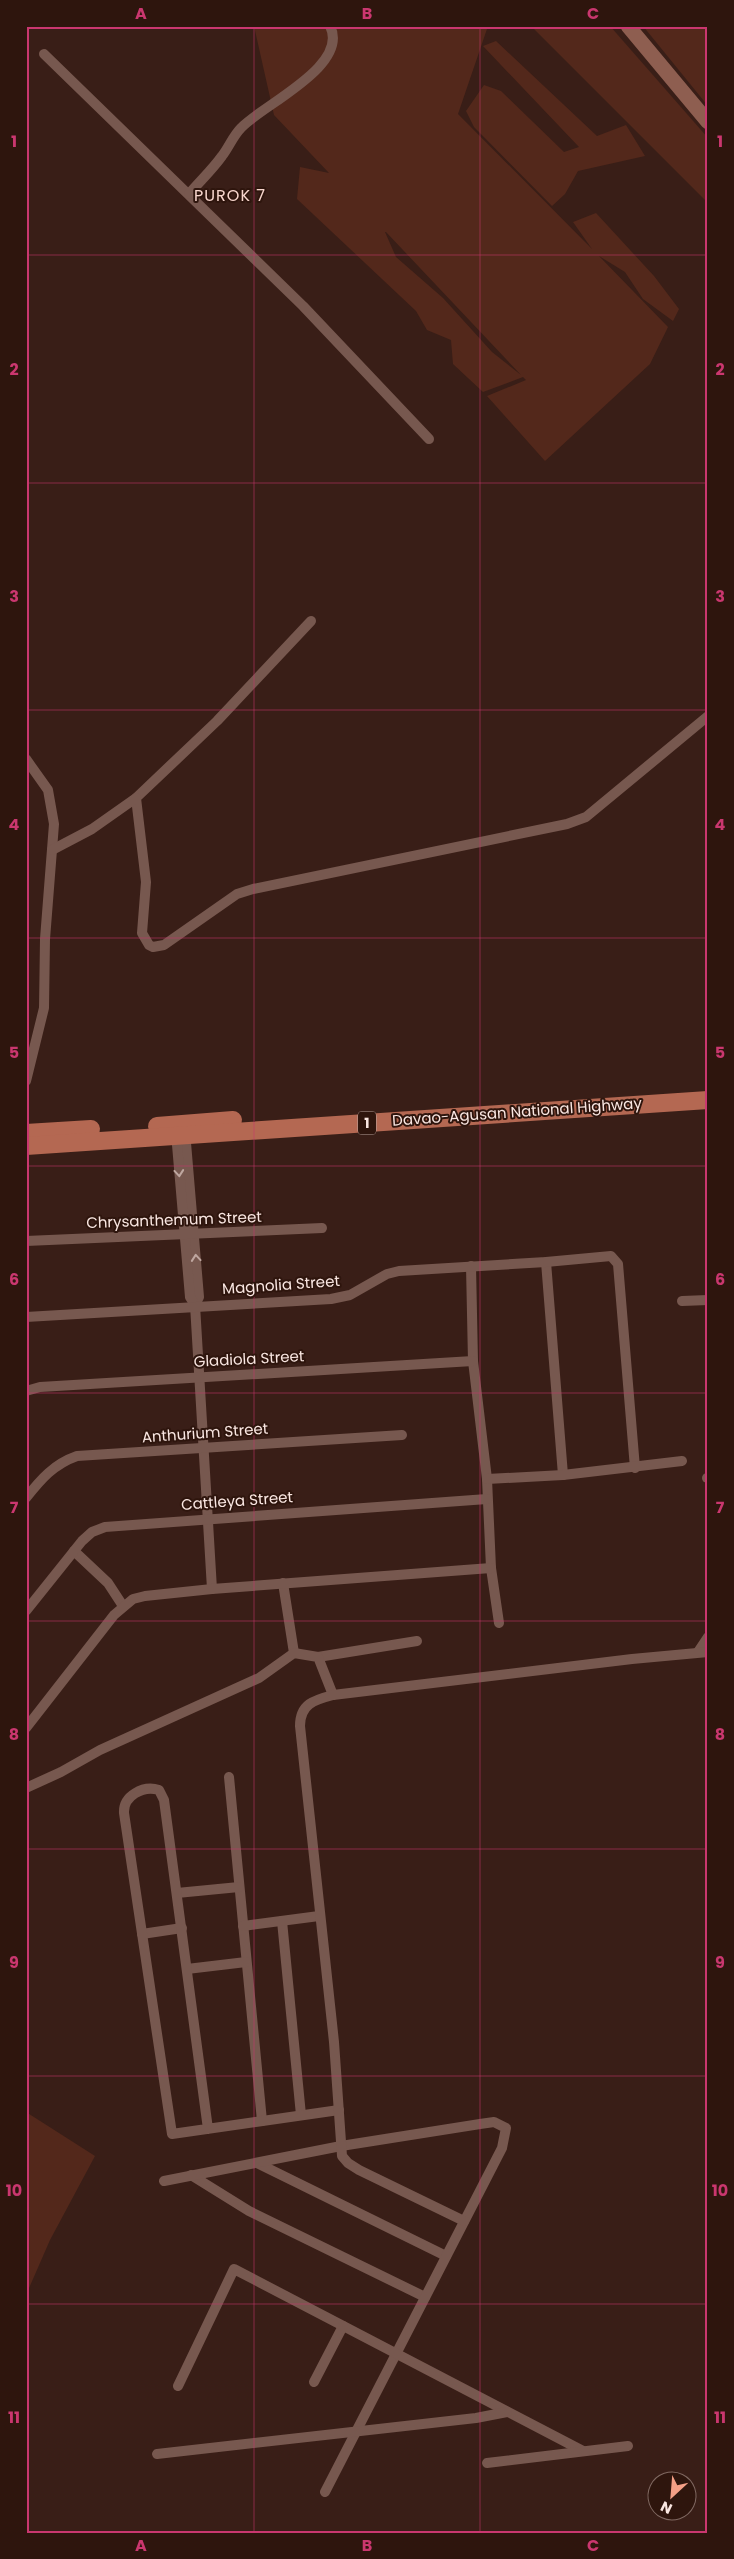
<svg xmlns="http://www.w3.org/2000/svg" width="734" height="2559" viewBox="0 0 734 2559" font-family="Poppins,sans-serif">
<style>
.green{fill:#53281b;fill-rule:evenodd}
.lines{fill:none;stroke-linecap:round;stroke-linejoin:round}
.minor{stroke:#77584f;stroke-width:10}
.secondary{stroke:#8e5e50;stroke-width:15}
.trunk{stroke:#b46852;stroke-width:18}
.oneway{stroke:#bfa7a0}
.grid{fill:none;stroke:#ca376f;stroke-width:1;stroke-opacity:0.55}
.labels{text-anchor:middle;stroke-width:4;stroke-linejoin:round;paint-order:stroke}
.shield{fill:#2e150d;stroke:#bda8a2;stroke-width:1}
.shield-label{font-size:14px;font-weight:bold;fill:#fae7e2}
.street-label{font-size:15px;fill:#fae7e2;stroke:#2e150d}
.neighbourhood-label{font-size:16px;letter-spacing:1px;fill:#f9d7ce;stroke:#2e150d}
.neatline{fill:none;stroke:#ca376f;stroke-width:2}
.grid-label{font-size:16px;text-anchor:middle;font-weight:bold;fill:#ca376f}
</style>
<rect width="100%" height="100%" fill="#391e17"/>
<g class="green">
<path d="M254 26H488L458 114 592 249 573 222 596 213 654 276 679 309 673 321 643 299 625 272 599 256 668 327 650 364 545 461 487 396 526 380 523 377 483 392 453 364 451 340 427 330 416 311 297 199 300 167 329 173 274 115ZM385 232H386L521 375 492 352 443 298 396 257Z"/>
<path d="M531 26H610L708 138V203Z"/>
<path d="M643 26H708V106Z"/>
<path d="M496 41 597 136 626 125 645 156 578 171 565 194 552 206 474 127 466 111 484 85 501 91 564 152 579 147 483 46Z"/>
<path d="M26 2112 95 2156 50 2240 26 2295Z"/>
</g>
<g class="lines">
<g class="minor">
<path d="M44 54 303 306 429 439"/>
<path d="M189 194C200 181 212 170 222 156 229 147 233 136 241 128 262 105 350 66 330 26"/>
<path d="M311 621 217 721 136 798 146 882 142 933 149 945 153 947 164 945 237 894 253 889 567 824 586 817 708 716"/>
<path d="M26 759 48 790 54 824 45 939 44 1008 26 1081"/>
<path d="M52 850 92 829 136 798"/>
<path d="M185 1131 199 1297 195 1305"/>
<path d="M176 1133 190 1297 195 1305 212 1589"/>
<path d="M26 1241 322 1228"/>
<path d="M546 1262 563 1475"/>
<path d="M471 1266 473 1361 487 1479 491 1568 499 1623"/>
<path d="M682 1301 708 1300"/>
<path d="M26 1317 331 1299 350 1295 387 1274 399 1271 546 1262 611 1256 618 1264 635 1468"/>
<path d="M26 1391 40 1387 473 1361"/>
<path d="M707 1478H708"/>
<path d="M487 1479 563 1475 682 1461"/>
<path d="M26 1498C41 1479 54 1464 77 1456L402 1435"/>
<path d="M74 1551 108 1583 123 1606"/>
<path d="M283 1583 294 1653"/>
<path d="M26 1611 82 1541 92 1532 105 1527 487 1499"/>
<path d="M698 1652 708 1637"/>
<path d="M318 1657 417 1641"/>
<path d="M26 1728 114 1615 133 1599 145 1596 212 1589 491 1568"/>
<path d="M229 1777 262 2121"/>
<path d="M26 1788 61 1772 100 1750 259 1678 294 1653 318 1657 333 1695"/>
<path d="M177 1893 239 1887"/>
<path d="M282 1921 301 2115"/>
<path d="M243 1926 319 1916"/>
<path d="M142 1934 182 1928"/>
<path d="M187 1969 246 1962"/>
<path d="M208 2129 164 1800 159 1790C143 1785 123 1796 124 1813L172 2134C228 2126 283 2118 339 2110"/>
<path d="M257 2163 446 2256"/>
<path d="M191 2175 249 2211 425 2297"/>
<path d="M164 2181 341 2146 480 2124 494 2122 506 2128 502 2148 325 2492"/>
<path d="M464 2221 359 2170 348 2163 342 2156 334 2042 300 1726C300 1704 314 1700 333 1695L632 1659 708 1652"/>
<path d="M314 2382 343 2326"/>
<path d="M178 2386 234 2269 583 2451"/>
<path d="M157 2454 476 2418 507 2412"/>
<path d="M487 2463 628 2446"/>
</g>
<path class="secondary" d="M628 26 708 122"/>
<g class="trunk">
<path d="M157 1126 233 1120"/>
<path d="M26 1133 91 1129"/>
<path d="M26 1146 708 1100"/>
</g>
</g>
<defs><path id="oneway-chevron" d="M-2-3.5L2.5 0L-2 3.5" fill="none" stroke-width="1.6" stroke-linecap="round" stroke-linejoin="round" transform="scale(1.25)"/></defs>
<g class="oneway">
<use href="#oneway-chevron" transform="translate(179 1173) rotate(85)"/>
<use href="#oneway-chevron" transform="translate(196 1258) rotate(-95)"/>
</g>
<path class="grid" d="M254 26V2533M480 26V2533M26 255H708M26 483H708M26 710H708M26 938H708M26 1166H708M26 1393H708M26 1621H708M26 1849H708M26 2076H708M26 2304H708"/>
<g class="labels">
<rect class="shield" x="358" y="1111.5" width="18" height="23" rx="4"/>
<g class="shield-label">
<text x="367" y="1128">1</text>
</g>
<g class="street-label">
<text transform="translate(517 1112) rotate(-4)" y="5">Davao-Agusan National Highway</text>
<text transform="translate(174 1220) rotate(-2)" y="5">Chrysanthemum Street</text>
<text transform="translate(281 1285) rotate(-4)" y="5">Magnolia Street</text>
<text transform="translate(249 1359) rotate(-3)" y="5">Gladiola Street</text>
<text transform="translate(205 1433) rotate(-4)" y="5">Anthurium Street</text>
<text transform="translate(237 1501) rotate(-4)" y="5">Cattleya Street</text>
</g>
<g class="neighbourhood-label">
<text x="230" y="201">PUROK 7</text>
</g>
</g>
<rect width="734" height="2559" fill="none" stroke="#2e150d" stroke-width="55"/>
<g transform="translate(672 2496) rotate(206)"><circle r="24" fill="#2e150d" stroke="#806962"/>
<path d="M0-4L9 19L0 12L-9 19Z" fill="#f39f86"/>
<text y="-8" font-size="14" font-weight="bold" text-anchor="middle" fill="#fae7e2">N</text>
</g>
<rect x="28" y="28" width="678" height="2504" class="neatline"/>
<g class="grid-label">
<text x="141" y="19">A</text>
<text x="367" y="19">B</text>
<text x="593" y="19">C</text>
<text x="14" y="147">1</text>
<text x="720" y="147">1</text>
<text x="14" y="375">2</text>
<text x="720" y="375">2</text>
<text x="14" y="602">3</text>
<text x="720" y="602">3</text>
<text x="14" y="830">4</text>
<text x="720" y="830">4</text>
<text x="14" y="1058">5</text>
<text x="720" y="1058">5</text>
<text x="14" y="1285">6</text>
<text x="720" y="1285">6</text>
<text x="14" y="1513">7</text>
<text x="720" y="1513">7</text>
<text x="14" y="1740">8</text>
<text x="720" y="1740">8</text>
<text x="14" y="1968">9</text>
<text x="720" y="1968">9</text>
<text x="14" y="2196">10</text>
<text x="720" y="2196">10</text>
<text x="14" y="2423">11</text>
<text x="720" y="2423">11</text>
<text x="141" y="2551">A</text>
<text x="367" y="2551">B</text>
<text x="593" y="2551">C</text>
</g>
</svg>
